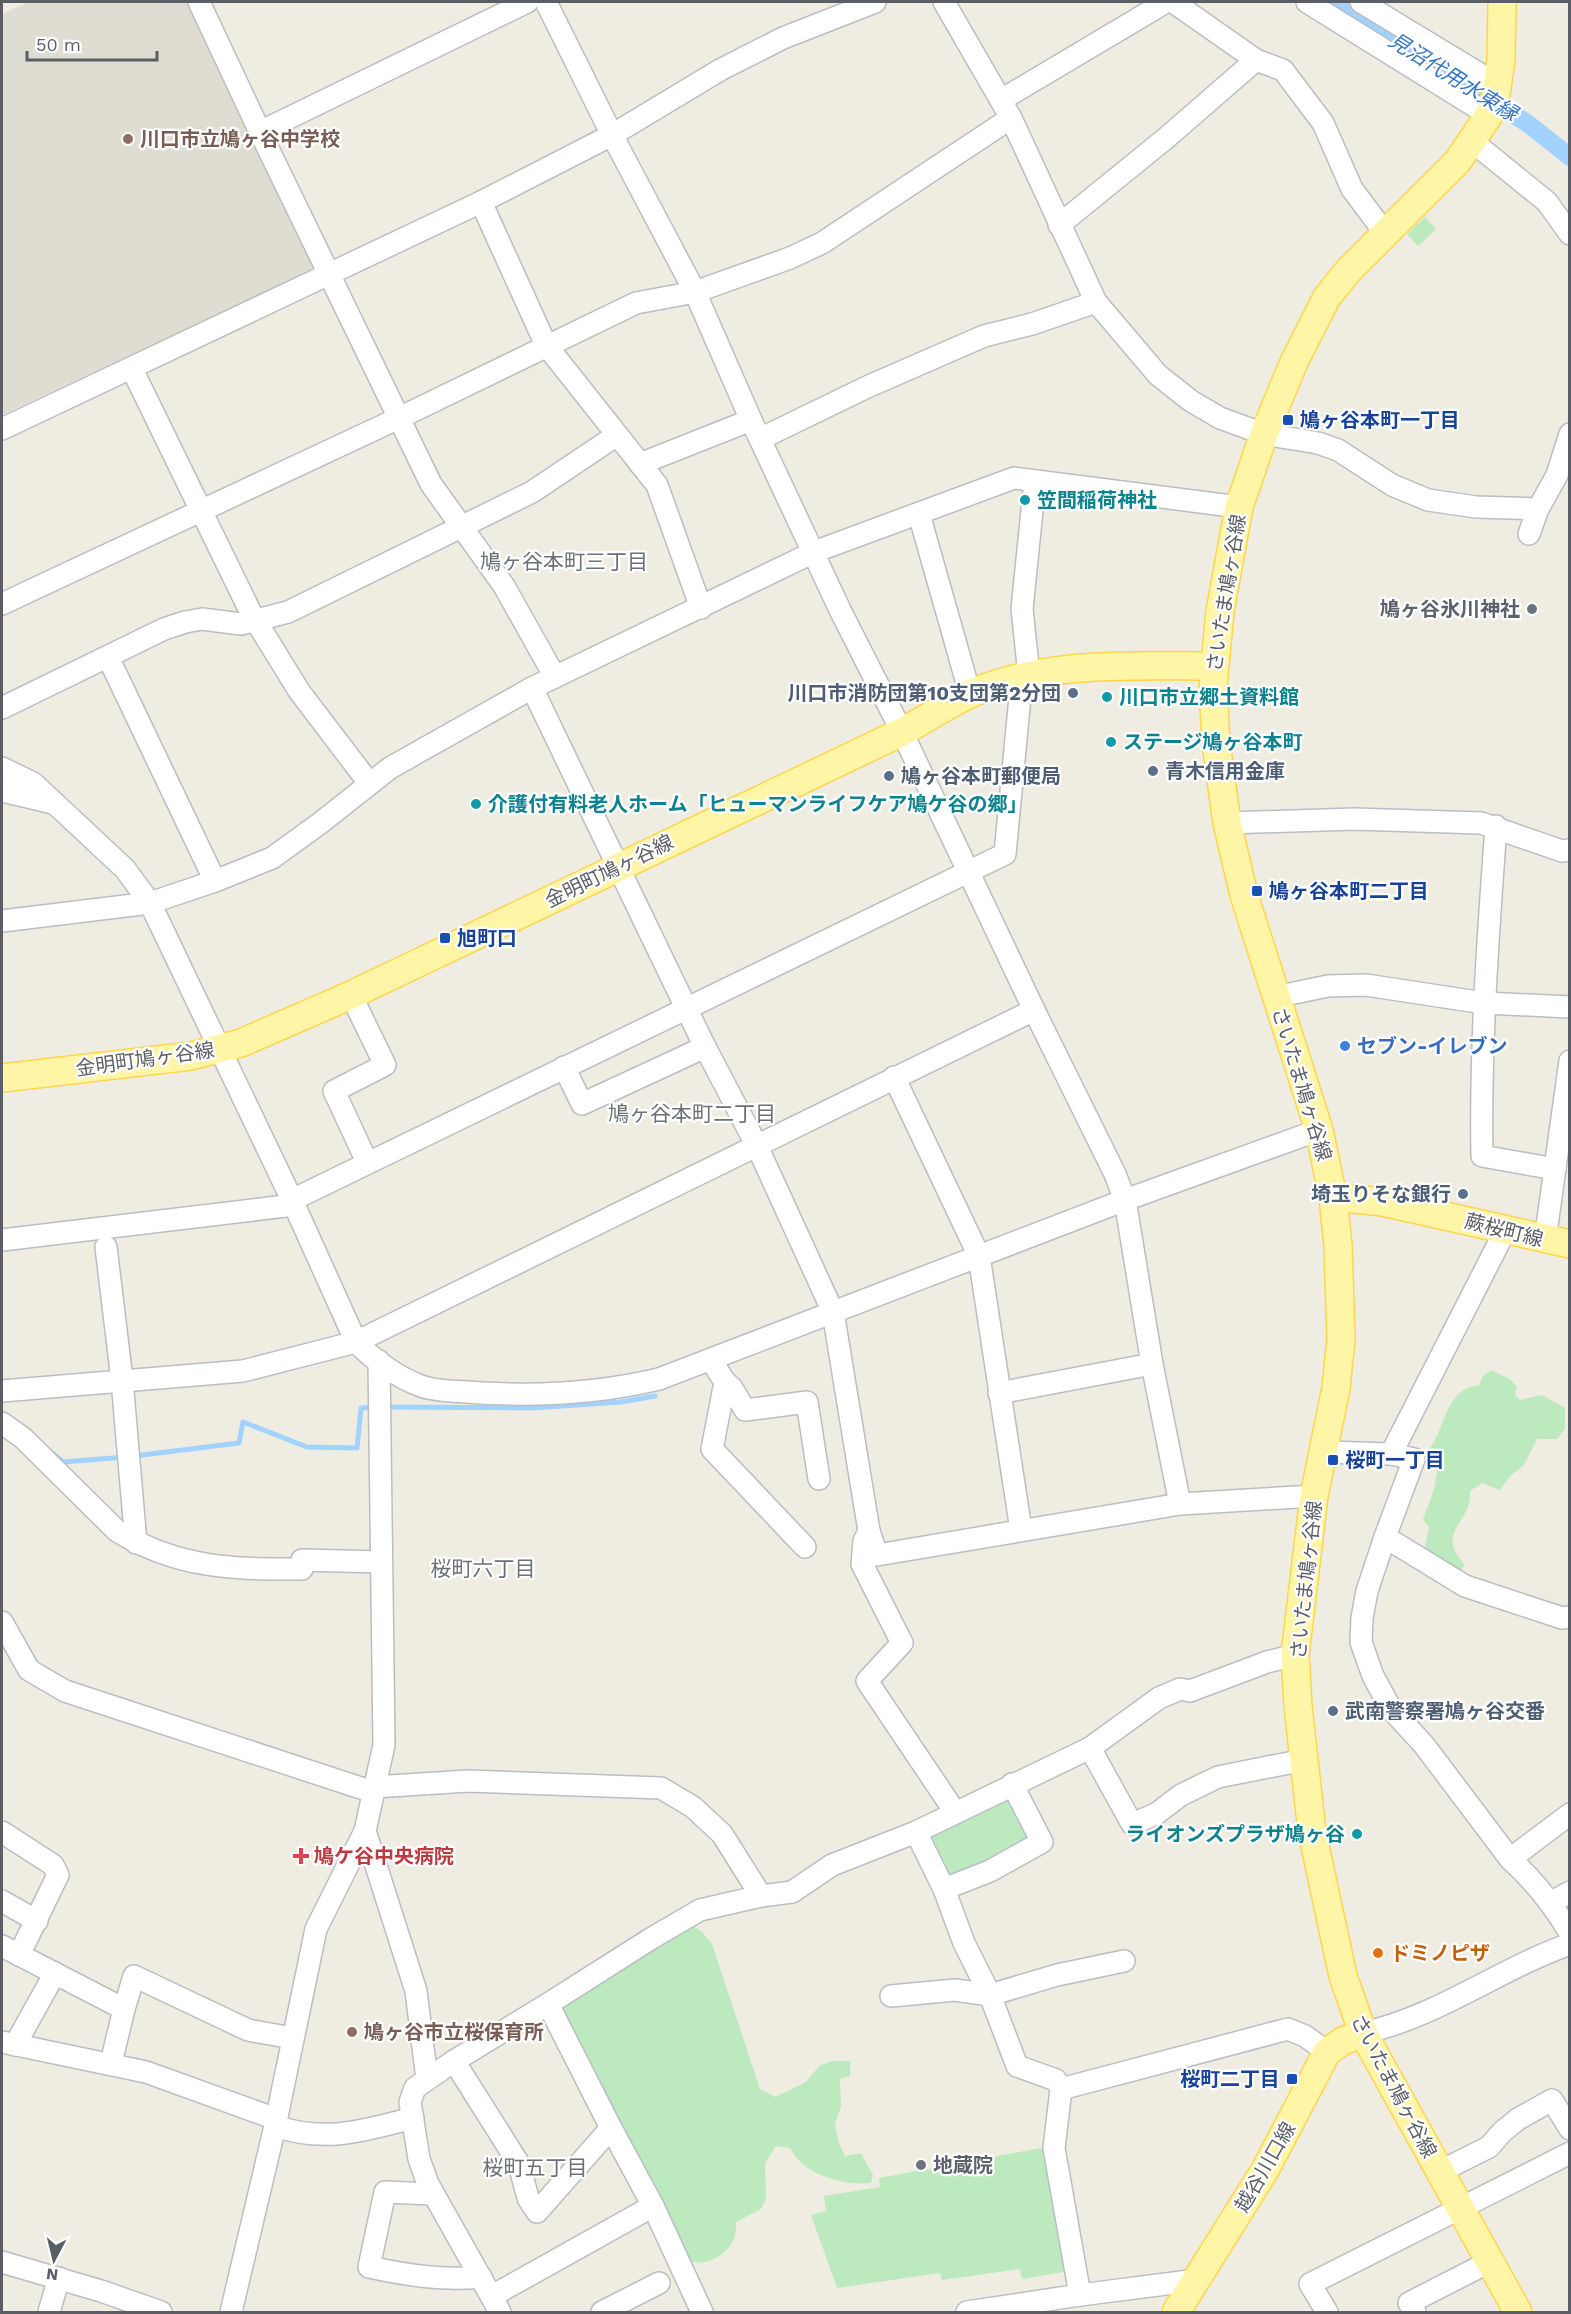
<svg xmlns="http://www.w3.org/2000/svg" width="1571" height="2314" viewBox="0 0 1571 2314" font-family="'Work Sans','Noto Sans JP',sans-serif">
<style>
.education{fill:#dfdcd1}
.green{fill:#bceabe}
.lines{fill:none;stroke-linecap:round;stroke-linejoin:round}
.stream{stroke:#a2d2ff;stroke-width:5}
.canal{stroke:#a2d2ff;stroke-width:18}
.minor-casing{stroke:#babdc3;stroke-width:24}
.major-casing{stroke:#ffd54b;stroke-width:30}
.minor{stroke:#fff;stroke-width:21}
.major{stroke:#fff5a7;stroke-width:27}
.education-dot{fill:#8d6e63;stroke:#fff;stroke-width:2}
.transit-dot{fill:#1a4fb4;stroke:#fff;stroke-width:2}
.culture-dot{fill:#0f9aa8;stroke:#fff;stroke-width:2}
.worship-dot{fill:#6b7280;stroke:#fff;stroke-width:2}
.service-dot{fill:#5c6f8a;stroke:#fff;stroke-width:2}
.shop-dot{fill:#3f7fe0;stroke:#fff;stroke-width:2}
.health-dot{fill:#e0444e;stroke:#fff;stroke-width:2}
.food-dot{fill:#e8710a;stroke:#fff;stroke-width:2}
.labels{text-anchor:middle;stroke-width:4.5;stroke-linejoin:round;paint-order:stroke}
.education-label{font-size:20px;font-weight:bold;fill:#785e54;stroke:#fff;text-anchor:start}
.transit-label{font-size:20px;font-weight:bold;fill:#164399;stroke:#fff;text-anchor:start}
.culture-label{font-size:20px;font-weight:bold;fill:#0d838f;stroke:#fff;text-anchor:start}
.street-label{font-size:20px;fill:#5b5f65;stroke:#fff}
.worship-label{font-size:20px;font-weight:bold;fill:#5b616d;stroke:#fff;text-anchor:end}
.service-label{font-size:20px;font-weight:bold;fill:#4e5e75;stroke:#fff;text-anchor:start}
.shop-label{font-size:20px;font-weight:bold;fill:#366cbe;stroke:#fff;text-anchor:start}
.health-label{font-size:20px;font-weight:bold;fill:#be3a42;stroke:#fff;text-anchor:start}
.food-label{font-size:20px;font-weight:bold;fill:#c56008;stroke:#fff;text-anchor:start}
.water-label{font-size:21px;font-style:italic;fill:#3676c6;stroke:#fff}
.neighbourhood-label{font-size:21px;fill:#6b7177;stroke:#fff}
</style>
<rect width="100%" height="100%" fill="#efede2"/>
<path class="education" d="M29 2H191L312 263 313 269 2 415V14Z"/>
<g class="green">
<path d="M1425 217 1436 229 1418 246 1407 234Z"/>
<path d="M1491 1370 1510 1379 1517 1387 1515 1395 1520 1400 1542 1395 1565 1408V1429L1557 1439H1537L1524 1465 1511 1475 1500 1490 1482 1483 1470 1491C1473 1523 1433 1531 1465 1565L1459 1573 1424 1551 1429 1527 1423 1519 1434 1490 1437 1472 1425 1457C1429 1450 1433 1443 1437 1436 1446 1416 1452 1386 1479 1386L1482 1377Z"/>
<path d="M1004 1798 1015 1801 1033 1835 1029 1844 948 1880 928 1835Z"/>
<path d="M690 1924 701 1931 712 1944 760 2089 775 2097 806 2082 819 2066 832 2061H850V2076L840 2079 841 2107 835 2124 839 2144 845 2156 861 2153 873 2175 871 2183C844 2186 803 2175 790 2148L776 2146 765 2163 766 2199 761 2209 736 2222C736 2226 736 2232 735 2236 729 2255 705 2268 687 2260L564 2022V2000Z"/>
<path d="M1046 2147 1069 2271 1022 2279 1020 2269 942 2280 940 2273 837 2288 811 2215 826 2211 824 2196 880 2187 879 2178Z"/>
</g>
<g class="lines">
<g class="stream">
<path d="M384 1407 532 1408 621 1402 655 1396"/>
<path d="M51 1452 63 1462 125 1457"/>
<path d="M134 1456 239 1443 243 1422 307 1447 357 1448 361 1408 375 1407"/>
</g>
<path class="canal" d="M1333 2 1527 123 1570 157"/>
<defs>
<g id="minor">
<path d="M199 2 260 132 431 484 504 586 555 677"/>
<path d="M546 2 612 135 695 292 751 420 841 612 902 732 1034 1010 1115 1174 1125 1200 1152 1364 1180 1504"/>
<path d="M944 2 1011 118 1096 302 1158 375 1191 401 1220 418 1264 434 1318 443 1338 450 1392 485 1428 500 1476 507 1538 509 1529 534"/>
<path d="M1173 2 1256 60 1283 70 1323 123 1352 189 1385 233"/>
<path d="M1307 2 1489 115"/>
<path d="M1361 2 1498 85"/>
<path d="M1001 100 1166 2"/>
<path d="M260 132 527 2"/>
<path d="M1473 142 1547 202 1570 234"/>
<path d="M481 202 546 345 657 485 701 608"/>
<path d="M1059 225 1165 139 1256 60"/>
<path d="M132 369 251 613 299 691 369 783"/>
<path d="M2 429 481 202 612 135 720 70 783 38 875 2"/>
<path d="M760 439 867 387 984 336 1032 324 1096 302"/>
<path d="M640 464 751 420"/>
<path d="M1538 509 1557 475 1570 434"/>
<path d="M919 514 970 694"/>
<path d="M2 604 399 418 636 303 695 292 790 258 822 243 1011 118"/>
<path d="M108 657 215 881"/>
<path d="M1029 675 1022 609 1035 481"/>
<path d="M532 688 705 1047 757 1146 833 1312 869 1531"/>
<path d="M2 708 164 629 185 622 202 619 241 624 288 612 532 492 617 435"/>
<path d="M2 768 33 783 125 869 150 903 292 1200 356 1342C374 1360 397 1377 421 1386 434 1391 452 1391 466 1392 531 1397 596 1394 659 1379L1125 1200 1319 1130"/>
<path d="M2 791 53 803"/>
<path d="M1227 823 1354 819 1481 823 1562 851 1570 850"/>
<path d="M1496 826C1488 936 1480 1046 1482 1156L1555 1169"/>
<path d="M2 921 150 903 215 881 272 858 319 824 390 768 532 688 814 552 1014 478 1239 507"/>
<path d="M351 995 385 1065 334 1091 367 1162"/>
<path d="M1275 997 1328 986 1366 985 1484 1003 1570 1007"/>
<path d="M564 1067 582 1104 705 1047"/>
<path d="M894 1077 979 1256 1021 1530"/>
<path d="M292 1200 1005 854 1022 676"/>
<path d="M2 1240 294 1205"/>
<path d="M1545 1240 1570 1061"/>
<path d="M106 1247 122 1380 136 1543"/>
<path d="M711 1360 725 1382 712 1449 805 1547"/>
<path d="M725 1382 732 1388 745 1410 807 1402 819 1479"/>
<path d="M2 1391 243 1371 356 1342 1034 1010"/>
<path d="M999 1393 1152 1364"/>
<path d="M2 1423 23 1438 117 1531C179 1569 233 1569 302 1569V1560L381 1562"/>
<path d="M1325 1452 1391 1454 1414 1459 1385 1537"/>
<path d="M1391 1454 1506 1229"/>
<path d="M1570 1617 1562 1618 1465 1586 1385 1537 1367 1591 1362 1618 1361 1642 1373 1676 1391 1709 1424 1745 1510 1859C1535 1881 1553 1905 1570 1933"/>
<path d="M2 1622 29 1670 65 1691 373 1792"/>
<path d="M1090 1748 1132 1824 1156 1814 1181 1795 1218 1777 1304 1760"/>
<path d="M374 1787 468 1781 661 1788 693 1807 722 1834 761 1896"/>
<path d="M955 1812 867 1681 902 1643 862 1564 864 1541 869 1531 877 1555 1180 1504 1314 1496"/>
<path d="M365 1831 416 1991 427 2079"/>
<path d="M2 1832 53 1865 58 1875 19 1955"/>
<path d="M916 1832 944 1889 964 1943 990 1995 1017 2066 1056 2080 1061 2089 1054 2148 1080 2295"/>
<path d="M1510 1859 1570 1814"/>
<path d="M944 1889 990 1871 1042 1842 1012 1784"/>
<path d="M2 1901 37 1921"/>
<path d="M1552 1902 1570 1892"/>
<path d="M2 1946 124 2009"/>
<path d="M891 1996 955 1990 990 1995 1057 1975 1124 1961"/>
<path d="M548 2004 611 2128 653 2206 702 2312"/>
<path d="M1363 2033C1437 2017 1499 1969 1570 1944"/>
<path d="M2 2042 146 2072 276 2119"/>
<path d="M15 2045 55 1973"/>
<path d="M454 2061 519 2164 528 2198 537 2212 611 2128"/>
<path d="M111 2063 124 2009 134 1976 248 2030 292 2038"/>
<path d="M1061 2089 1288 2029 1305 2036 1327 2052"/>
<path d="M275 2126C325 2143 363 2131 413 2118"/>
<path d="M1439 2172 1489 2147 1502 2132 1518 2119 1552 2100 1570 2129"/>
<path d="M433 2194 385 2192 369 2267C406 2275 443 2281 481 2277"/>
<path d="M2 2262 101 2291 161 2312"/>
<path d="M492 2296 653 2206"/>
<path d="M49 2312 59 2278"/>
<path d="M231 2312 275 2126 316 1929 365 1831 384 1745 379 1361"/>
<path d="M500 2312 428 2184 419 2159 410 2102 415 2088 454 2061 548 2004 652 1938 700 1910 761 1896 792 1892 832 1865 916 1832 1090 1748 1159 1698 1180 1689 1190 1691 1267 1662 1295 1655"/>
<path d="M602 2312 659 2283"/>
<path d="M967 2312 1080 2295 1197 2280"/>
<path d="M1327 2312 1310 2284 1570 2153"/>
<path d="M1415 2312 1409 2303 1491 2261"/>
</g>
<g id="major">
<path d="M1502 2 1501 60 1496 95 1489 115 1458 161 1349 270 1327 297 1294 362 1264 434 1239 507 1220 611 1213 687 1216 743 1227 823 1244 895 1319 1130 1333 1197 1338 1246 1341 1339 1336 1388 1314 1496 1295 1655 1298 1706 1312 1832 1343 1976 1363 2033 1518 2312"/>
<path d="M2 1078 191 1056 241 1043 351 995 902 732C924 720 947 705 970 694 1048 660 1130 666 1214 666"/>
<path d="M1333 1197 1383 1202 1570 1244"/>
<path d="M1176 2312 1265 2170 1327 2052 1343 2041 1363 2033"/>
</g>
</defs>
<use href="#minor" class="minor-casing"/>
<use href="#major" class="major-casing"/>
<use href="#minor" class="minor"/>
<use href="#major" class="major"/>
</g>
<g class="education-dot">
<circle cx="128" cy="139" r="6"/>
<circle cx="352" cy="2032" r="6"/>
</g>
<g class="transit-dot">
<rect x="1282" y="414" width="12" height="12" rx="3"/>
<rect x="1251" y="885" width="12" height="12" rx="3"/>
<rect x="439" y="932" width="12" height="12" rx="3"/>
<rect x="1327" y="1454" width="12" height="12" rx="3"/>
<rect x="1286" y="2073" width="12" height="12" rx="3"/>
</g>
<g class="culture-dot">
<circle cx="1025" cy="500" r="6"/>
<circle cx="1107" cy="697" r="6"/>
<circle cx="1111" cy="742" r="6"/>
<circle cx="476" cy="804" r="6"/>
<circle cx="1357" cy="1834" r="6"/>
</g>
<g class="worship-dot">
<circle cx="1532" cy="609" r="6"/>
<circle cx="921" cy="2165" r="6"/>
</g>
<g class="service-dot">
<circle cx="1073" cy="693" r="6"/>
<circle cx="1153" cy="771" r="6"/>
<circle cx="889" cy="776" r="6"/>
<circle cx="1463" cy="1194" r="6"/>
<circle cx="1333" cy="1711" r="6"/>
</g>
<circle class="shop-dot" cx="1345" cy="1046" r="6"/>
<path class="health-dot" d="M298 1847h6v6h6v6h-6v6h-6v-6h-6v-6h6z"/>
<circle class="food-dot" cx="1378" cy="1953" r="6"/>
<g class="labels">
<g class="education-label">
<text x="140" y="146">川口市立鳩ヶ谷中学校</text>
<text x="364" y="2039">鳩ヶ谷市立桜保育所</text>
</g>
<g class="transit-label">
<text x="1300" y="427">鳩ヶ谷本町一丁目</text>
<text x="1269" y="898">鳩ヶ谷本町二丁目</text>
<text x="457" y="945">旭町口</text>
<text x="1345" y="1467">桜町一丁目</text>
<text x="1280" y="2086" text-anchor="end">桜町二丁目</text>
</g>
<g class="culture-label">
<text x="1037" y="507">笠間稲荷神社</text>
<text x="1119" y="704">川口市立郷土資料館</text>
<text x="1123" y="749">ステージ鳩ヶ谷本町</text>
<text x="488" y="811">介護付有料老人ホーム「ヒューマンライフケア鳩ケ谷の郷」</text>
<text x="1345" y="1841" text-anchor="end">ライオンズプラザ鳩ヶ谷</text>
</g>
<g class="street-label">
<text transform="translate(1226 593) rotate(-81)" y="7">さいたま鳩ヶ谷線</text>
<text transform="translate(609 871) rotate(-26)" y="7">金明町鳩ヶ谷線</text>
<text transform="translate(145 1059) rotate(-8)" y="7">金明町鳩ヶ谷線</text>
<text transform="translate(1302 1084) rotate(73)" y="7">さいたま鳩ヶ谷線</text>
<text transform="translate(1504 1230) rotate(14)" y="7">蕨桜町線</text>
<text transform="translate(1306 1580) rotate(-84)" y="7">さいたま鳩ヶ谷線</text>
<text transform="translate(1394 2086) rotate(62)" y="7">さいたま鳩ヶ谷線</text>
<text transform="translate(1265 2167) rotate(-60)" y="7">越谷川口線</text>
</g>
<g class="worship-label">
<text x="1520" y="616">鳩ヶ谷氷川神社</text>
<text x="933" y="2172" text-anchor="start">地蔵院</text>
</g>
<g class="service-label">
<text x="1061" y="700" text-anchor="end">川口市消防団第10支団第2分団</text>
<text x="1165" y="778">青木信用金庫</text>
<text x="901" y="783">鳩ヶ谷本町郵便局</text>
<text x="1451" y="1201" text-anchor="end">埼玉りそな銀行</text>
<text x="1345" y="1718">武南警察署鳩ヶ谷交番</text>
</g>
<g class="shop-label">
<text x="1357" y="1053">セブン-イレブン</text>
</g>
<g class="health-label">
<text x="314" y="1863">鳩ケ谷中央病院</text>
</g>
<g class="food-label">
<text x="1390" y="1960">ドミノピザ</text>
</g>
<g class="water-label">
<text transform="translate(1453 77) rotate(32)" y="7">見沼代用水東縁</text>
</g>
<g class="neighbourhood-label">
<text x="564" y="569">鳩ヶ谷本町三丁目</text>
<text x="692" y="1121">鳩ヶ谷本町二丁目</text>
<text x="483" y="1576">桜町六丁目</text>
<text x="535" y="2175">桜町五丁目</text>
</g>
</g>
<rect width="1571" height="2314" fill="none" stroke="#5b5f65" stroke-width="6"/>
<g transform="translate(54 2260) rotate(187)" stroke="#ffffff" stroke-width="4.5" paint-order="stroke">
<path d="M0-4.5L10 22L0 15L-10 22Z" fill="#5b5f65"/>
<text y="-9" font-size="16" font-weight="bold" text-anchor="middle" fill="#5b5f65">N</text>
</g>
<path d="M27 51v9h130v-9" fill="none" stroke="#5b5f65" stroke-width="3"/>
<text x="36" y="51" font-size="18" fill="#5b5f65" stroke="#ffffff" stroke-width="4.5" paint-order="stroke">50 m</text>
</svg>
